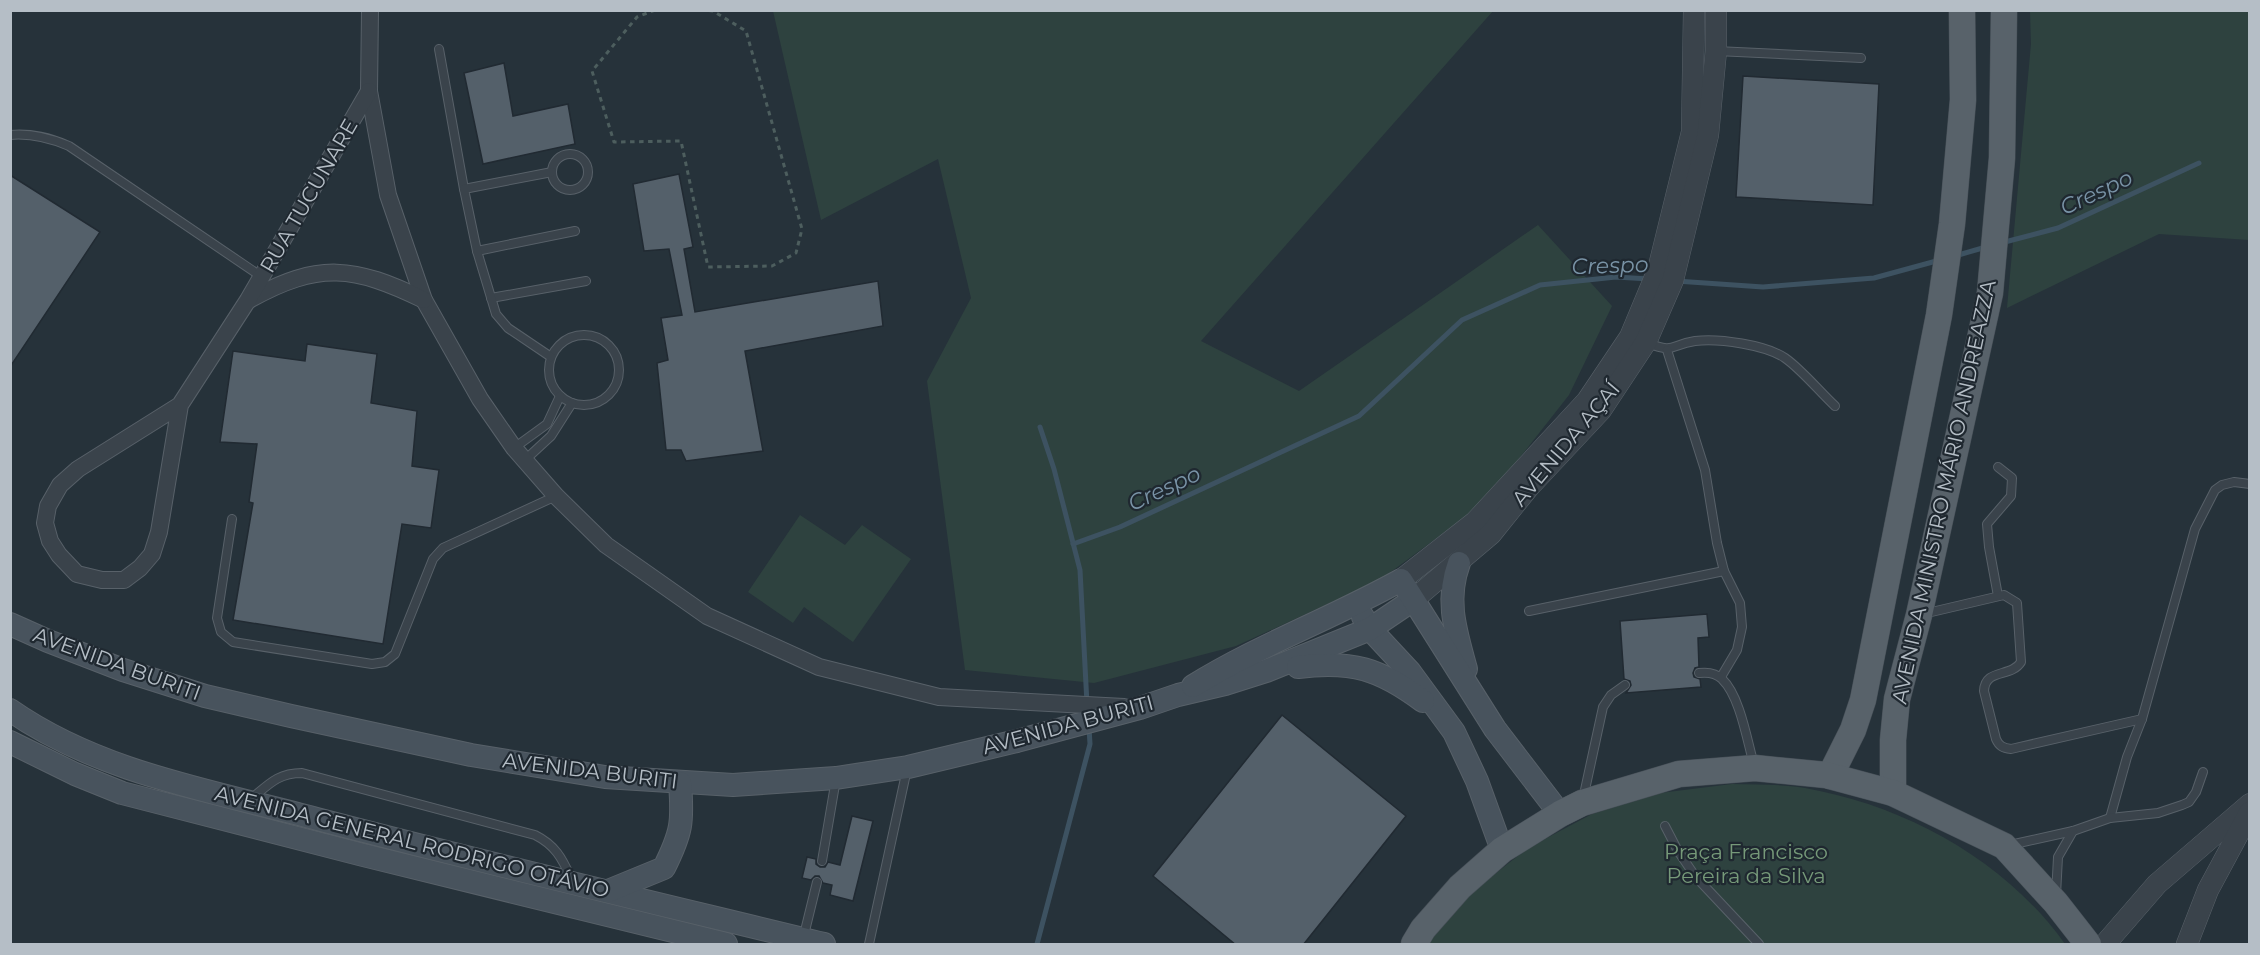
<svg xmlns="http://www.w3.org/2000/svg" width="2260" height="955" viewBox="0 0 2260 955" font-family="Montserrat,sans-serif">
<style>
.green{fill:#2e423f}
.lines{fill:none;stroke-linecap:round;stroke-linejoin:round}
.stream{stroke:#3d5261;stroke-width:5}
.building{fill:#54606a;stroke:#212a32;stroke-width:1.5}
.service-casing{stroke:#586169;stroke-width:10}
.minor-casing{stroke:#586169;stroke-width:18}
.tertiary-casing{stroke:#586169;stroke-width:22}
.secondary-casing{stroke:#586169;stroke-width:24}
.primary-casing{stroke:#464f57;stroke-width:27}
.path{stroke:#4d5e5e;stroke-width:3;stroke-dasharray:4.5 4.5;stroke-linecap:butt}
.service{stroke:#3a434b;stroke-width:8}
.minor{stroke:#3a434b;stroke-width:16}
.tertiary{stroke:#3a434b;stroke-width:21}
.secondary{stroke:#48535d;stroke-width:22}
.primary{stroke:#58626a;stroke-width:26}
.labels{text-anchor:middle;stroke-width:4.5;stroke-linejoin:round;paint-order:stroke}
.street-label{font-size:21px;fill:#b5bec6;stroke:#1f2830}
.park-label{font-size:21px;fill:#769979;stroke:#1f2830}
.water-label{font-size:22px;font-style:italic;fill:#7993a6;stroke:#1f2830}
</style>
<rect width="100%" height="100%" fill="#26323a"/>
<g class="green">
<path d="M773 11H1493L1201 341 1299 391 1538 225 1612 306 1569 395 1484 503 1380 580 1236 646 1094 683 965 670 927 381 971 298 938 159 821 220Z"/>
<path d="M2030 11H2249V240L2159 234 2007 308 2031 44Z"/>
<path d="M800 515 845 545 862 525 911 559 853 642 804 607 793 623 748 592Z"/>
<path d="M1732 784C1756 785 1781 784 1805 788 1906 806 2005 860 2065 944H1426L1472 892 1528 848 1592 814 1660 793Z"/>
</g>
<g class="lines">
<g class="stream">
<path d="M2001 243 2058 228 2199 163"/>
<path d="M1955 256 1986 247"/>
<path d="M1676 281 1763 287 1874 278 1940 260"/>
<path d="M1040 427 1054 469 1080 570 1087 704"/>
<path d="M1073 544 1120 527 1359 416 1462 320 1540 285 1616 277 1649 279"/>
<path d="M1037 944 1090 744 1089 728"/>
</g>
</g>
<g class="building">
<path d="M504 63 513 116 568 104 575 144 483 164 464 73Z"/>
<path d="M1743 76 1879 84 1873 205 1736 197Z"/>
<path d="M679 174 693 247 684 249 695 312 878 281 883 326 745 351 763 451 686 461 681 450H666L657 363 668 360 661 318 682 315 669 249 644 251 633 184Z"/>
<path d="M10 175 100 232 10 367Z"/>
<path d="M307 344 377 354 371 403 417 411 412 466 439 470 431 528 402 524 383 644 233 620 253 503 249 502 257 444 220 442 233 351 305 361Z"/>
<path d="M1707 614 1709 637 1698 638 1699 667 1695 668 1693 673 1694 677 1700 679 1701 687 1626 693 1631 685 1630 681 1624 679 1620 621Z"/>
<path d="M1282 715 1406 816 1303 945H1236L1153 876Z"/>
<path d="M852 816 873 821 853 901 830 895 832 885 823 883 819 876H815L811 880 802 878 807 857 816 859V864L820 867H825L828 862 840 865Z"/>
</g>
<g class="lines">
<defs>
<g id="service">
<path d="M439 49 464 189"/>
<path d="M1716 51 1861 58"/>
<path d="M10 135C32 133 50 138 69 146L262 277"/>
<circle cx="570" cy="172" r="18"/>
<path d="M477 251 575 231"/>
<path d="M491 298 586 281"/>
<circle cx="584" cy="370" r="35"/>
<path d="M1647 343C1676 354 1669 345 1695 341 1719 338 1766 345 1785 358 1801 369 1820 392 1835 406"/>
<path d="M1667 350 1705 470 1717 543 1724 571 1740 603 1742 627 1737 650 1721 677"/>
<path d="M551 357 508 328 496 314 477 251 464 189 552 172"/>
<path d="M514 448 547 424 560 396"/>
<path d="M525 460 551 436 572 403"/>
<path d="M1998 467 2012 478 2011 496 1987 524 1989 547 1998 596"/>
<path d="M232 519 217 618 221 632 233 642 372 664 385 662 395 654 433 559 443 548 556 496"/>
<path d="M1529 611 1724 571"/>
<path d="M1923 614 2004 595 2017 603 2021 662C2011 678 1985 668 1984 691L1996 739C1999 746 2003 748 2011 749L2142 719"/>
<path d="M1699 673C1707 672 1716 673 1722 679 1740 696 1747 740 1754 765"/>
<path d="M251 799C269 784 278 773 302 773L535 835C555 845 562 858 571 878"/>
<path d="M1583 799 1603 707 1611 695 1625 685"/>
<path d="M2110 818 2127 757 2142 719 2195 529 2215 490 2222 485 2234 482 2250 484"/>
<path d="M1665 826 1678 851 1695 876 1759 944"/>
<path d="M2010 845 2073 831 2110 818 2158 813 2182 805 2189 802 2196 792 2203 772"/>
<path d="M822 861 836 779"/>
<path d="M2056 895 2058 857 2073 831"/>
<path d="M803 939 817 882"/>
<path d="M869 944 907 769"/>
</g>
<g id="minor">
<path d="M370 10 369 91 388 195 424 300 480 399 514 448 556 496 606 545 707 616 819 667 939 697 1124 707"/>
<path d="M249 300C319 261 354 266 424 300"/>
<path d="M180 405 78 469 60 485 48 506 45 523 50 541 59 555 77 574 102 580H124L140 568 152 554 159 532 180 405 248 300 369 91"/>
</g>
<g id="tertiary">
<path d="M1401 580 1475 522 1587 401 1630 337 1658 270 1692 132 1694 10"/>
<path d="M1413 600 1491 534 1528 488 1601 410 1646 342 1673 280 1708 135 1716 51V10"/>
<path d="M2105 944 2157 884 2250 804"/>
<path d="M2187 944 2208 890 2250 812"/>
</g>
<g id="secondary">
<path d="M1459 563C1445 601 1456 632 1466 669"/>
<path d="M1363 617 1370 629 1410 672 1454 732 1477 781 1502 850"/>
<path d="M10 624 48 641 123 670 205 696 291 716 471 755 605 777 733 785 836 778 908 767 1017 741 1140 708 1178 695 1225 684 1266 671 1370 629 1413 600"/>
<path d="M1298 667C1352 660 1380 669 1423 701"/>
<path d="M1193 686C1259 645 1333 618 1401 580L1495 729 1560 814"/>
<path d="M10 710C100 773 213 791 317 819 485 863 655 903 824 944"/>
<path d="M10 742 75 774 122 793 363 855 726 944"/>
<path d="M608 891 664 868C682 832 683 822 680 783"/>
</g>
<g id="primary">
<path d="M1830 776 1853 730 1863 700 1939 315 1952 224 1963 100 1962 10"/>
<path d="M1893 793V740L1897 699 1919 615 1990 293 2002 158 2004 10"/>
<path d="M1414 944 1423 929 1460 887 1502 850 1560 814 1582 803 1679 774 1755 768 1826 775 1893 793 2004 846 2056 903 2088 944"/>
</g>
</defs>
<use href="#service" class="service-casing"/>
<use href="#minor" class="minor-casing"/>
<use href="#tertiary" class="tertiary-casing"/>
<use href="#secondary" class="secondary-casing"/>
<use href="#primary" class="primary-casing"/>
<path class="path" d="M655 10 637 17 592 71 614 142 681 141 708 267 772 266 796 253 802 229 746 31 713 11 702 10"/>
<use href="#service" class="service"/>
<use href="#minor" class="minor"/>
<use href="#tertiary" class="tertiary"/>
<use href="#secondary" class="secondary"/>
<use href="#primary" class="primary"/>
</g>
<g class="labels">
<g class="street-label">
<text transform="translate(309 196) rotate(-60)" y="7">RUA TUCUNARE</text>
<text transform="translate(1566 444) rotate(-50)" y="7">AVENIDA AÇAÍ</text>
<text transform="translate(1944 492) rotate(-78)" y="7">AVENIDA MINISTRO MÁRIO ANDREAZZA</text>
<text transform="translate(117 664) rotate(20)" y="7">AVENIDA BURITI</text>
<text transform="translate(1068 725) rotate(-15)" y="7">AVENIDA BURITI</text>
<text transform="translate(590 771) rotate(7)" y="7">AVENIDA BURITI</text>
<text transform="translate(412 842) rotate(14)" y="7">AVENIDA GENERAL RODRIGO OTÁVIO</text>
</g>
<g class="park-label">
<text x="1746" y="859">Praça Francisco<tspan x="1746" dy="24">Pereira da Silva</tspan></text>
</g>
<g class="water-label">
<text transform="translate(2096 192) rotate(-25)" y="8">Crespo</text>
<text transform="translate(1610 265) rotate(-2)" y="8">Crespo</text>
<text transform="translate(1164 488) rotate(-25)" y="8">Crespo</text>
</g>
</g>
<rect width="2260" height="955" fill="none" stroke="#b5bec6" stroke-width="24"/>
</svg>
